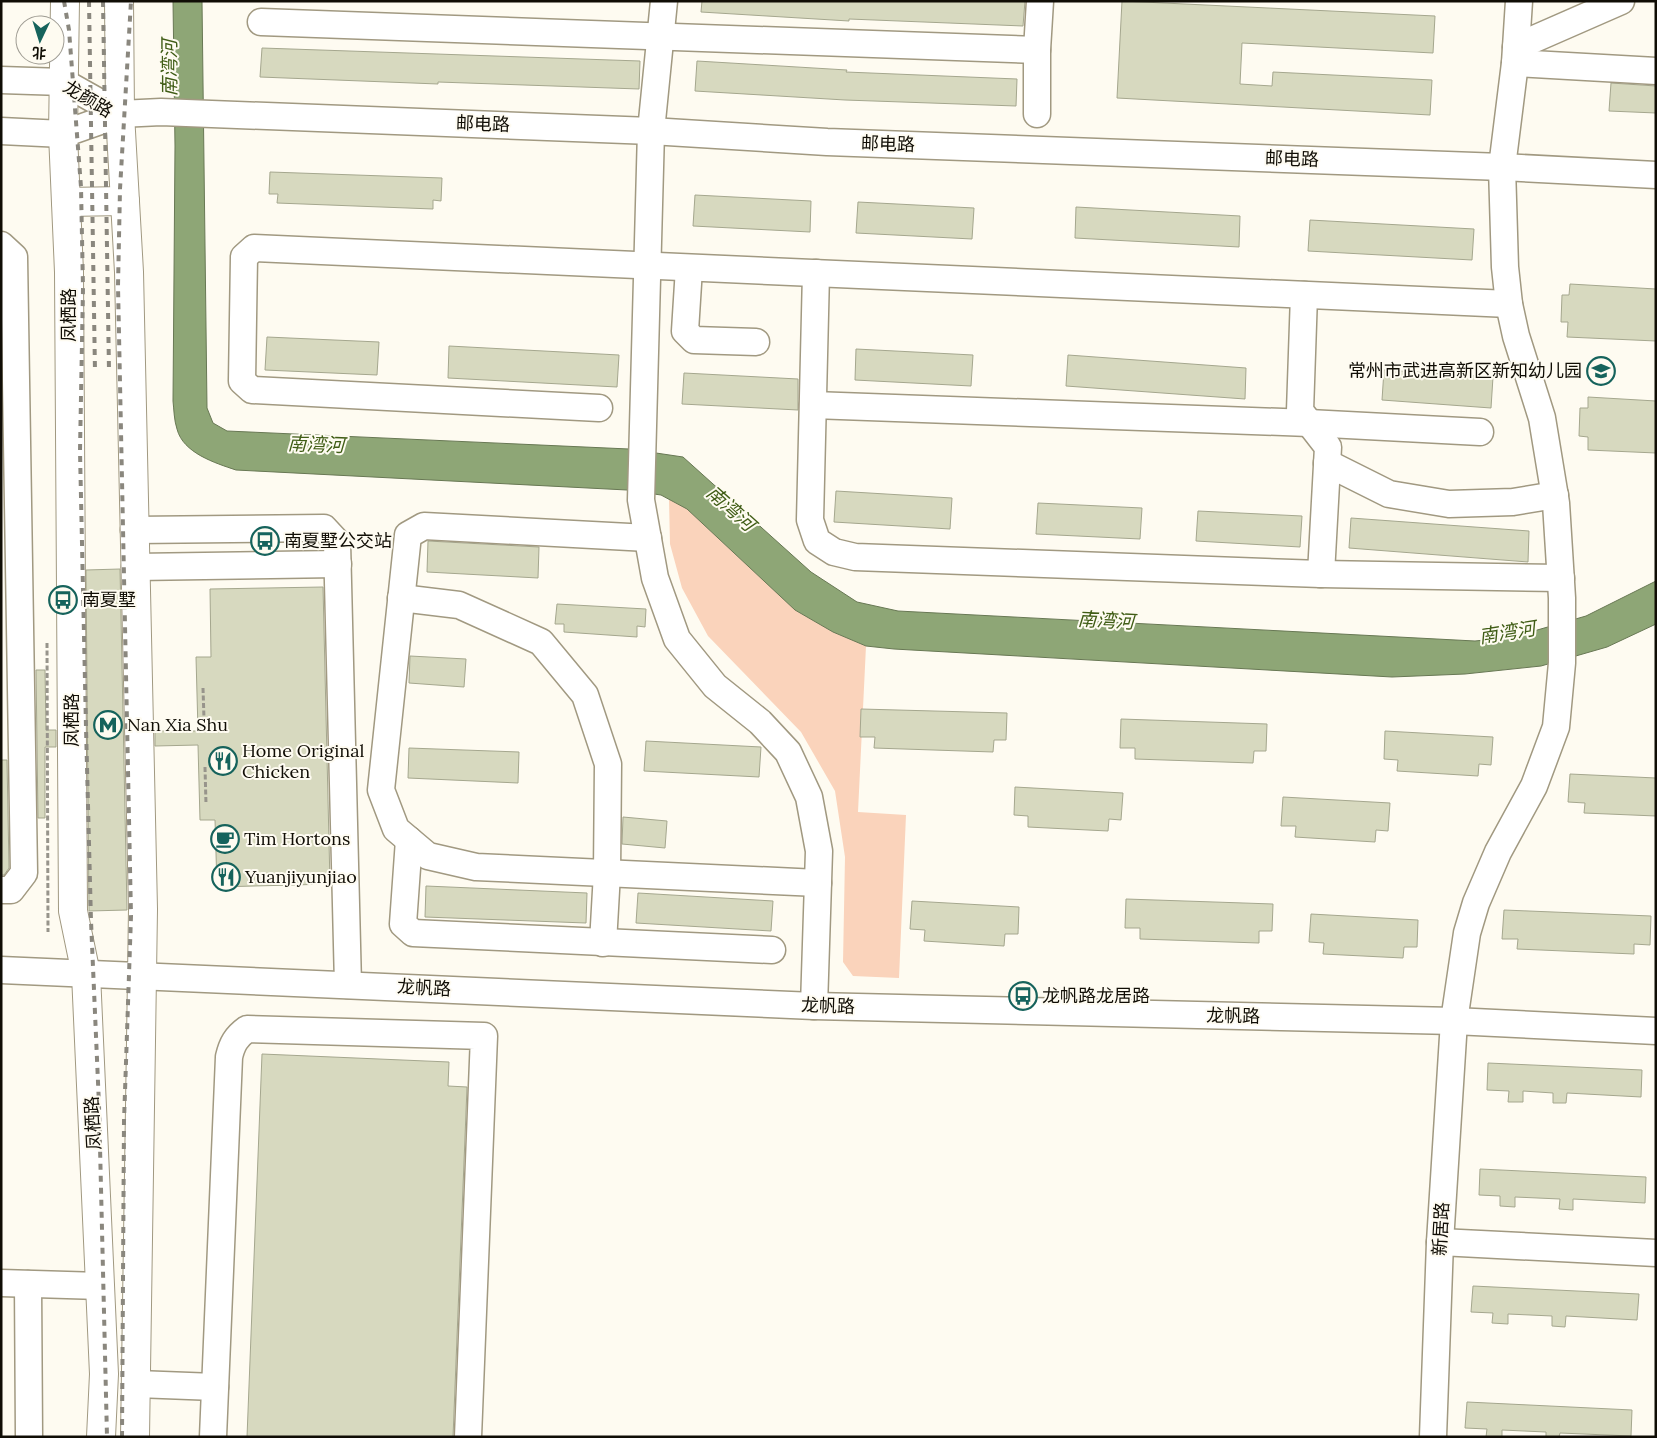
<svg xmlns="http://www.w3.org/2000/svg" width="1657" height="1438" viewBox="0 0 1657 1438" font-family="Lora,'Noto Sans SC',serif">
<style>
.green{fill:#fad3bb}
.water{fill:#8ea676;stroke:#687854}
.building{fill:#d7d9bf;stroke:#a5a78e}
.lines{fill:none;stroke-linecap:round;stroke-linejoin:round}
.minor-casing{stroke:#a19981;stroke-width:29}
.major-casing{stroke:#a19981;stroke-width:30}
.path{stroke:#97948b;stroke-width:3;stroke-dasharray:5 2.5;stroke-linecap:butt}
.minor{stroke:#fff;stroke-width:26}
.major{stroke:#fff;stroke-width:28}
.rail{stroke:#8a877e;stroke-width:4;stroke-dasharray:6 6;stroke-linecap:butt}
.labels{text-anchor:middle;stroke-width:4;stroke-linejoin:round;paint-order:stroke}
.street-label{font-size:18px;fill:#100d05;stroke:#fefbf1}
.poi-label{font-size:18px;fill:#100d05;stroke:#fefbf1;text-anchor:start}
.water-label{font-size:19px;font-style:italic;fill:#405d16;stroke:#fefbf1}
</style>
<rect width="100%" height="100%" fill="#fefbf1"/>
<path class="green" d="M669 499 687 509 795 610 833 632 866 646 858 812 906 815 899 978 853 976 843 962 845 857 835 791 801 732 708 636 682 588 670 544Z"/>
<path class="water" d="M173 1H202L207 408 213 423 227 431 629 449 683 457 811 572 857 602 898 611 1475 641 1513 637 1586 616 1656 581V624L1607 647 1541 666 1465 674 1392 677 894 649 866 646 833 632 795 610 687 509 661 495 627 490 236 470C215 463 183 453 177 429 174 420 174 410 173 401L175 146Z"/>
<g class="building">
<path d="M702 1H1025L1023 26 849 19V21L701 12Z"/>
<path d="M1122 1 1435 16 1433 53 1242 43 1240 84 1272 86 1273 72 1432 80 1430 115 1117 98Z"/>
<path d="M262 48 640 61 639 89 438 82V84L260 77Z"/>
<path d="M697 61 847 70 846 72 1017 79 1016 106 845 100 695 91Z"/>
<path d="M1611 83 1656 86V113L1609 111Z"/>
<path d="M270 172 442 178 441 201 433 200V209L277 203 278 194H269Z"/>
<path d="M695 195 811 201 810 232 693 226Z"/>
<path d="M858 202 974 208 972 239 856 233Z"/>
<path d="M1076 207 1240 216 1239 247 1075 238Z"/>
<path d="M1310 220 1474 229 1472 260 1308 251Z"/>
<path d="M1570 284 1656 289V341L1567 337 1568 322H1561L1562 295H1569Z"/>
<path d="M267 337 379 342 377 375 265 370Z"/>
<path d="M449 346 619 355 617 387 448 378Z"/>
<path d="M856 349 973 355 971 386 855 380Z"/>
<path d="M1068 355 1246 368 1245 399 1066 386Z"/>
<path d="M1384 370 1493 377 1491 408 1382 400Z"/>
<path d="M684 373 798 379V410L682 404Z"/>
<path d="M1588 397 1656 401V453L1588 450V437L1579 436 1580 408H1588Z"/>
<path d="M836 491 952 498 950 529 834 522Z"/>
<path d="M1038 503 1142 508 1140 539 1036 534Z"/>
<path d="M1198 511 1302 516 1300 547 1196 541Z"/>
<path d="M1351 518 1529 531 1528 562 1349 548Z"/>
<path d="M428 541 539 547 538 578 427 572Z"/>
<path d="M120 569 127 910 89 911 86 570Z"/>
<path d="M323 587 330 884 217 887 215 820H200L198 745 155 746V731H198L196 657H211L210 589Z"/>
<path d="M557 604 646 609 645 627 637 626V637L564 632V624H555Z"/>
<path d="M410 656 466 659 464 687 409 683Z"/>
<path d="M36 670H45L46 730H56V747H45V818H38Z"/>
<path d="M861 709 1007 713 1006 740H994L993 752 874 748 875 737H860Z"/>
<path d="M1121 719 1267 724 1266 751H1254L1253 763 1135 759V748H1120Z"/>
<path d="M1385 731 1493 737 1491 765 1479 764 1478 776 1397 771 1398 760 1384 759Z"/>
<path d="M646 741 761 747 759 777 644 771Z"/>
<path d="M409 748 519 752 518 783 408 778Z"/>
<path d="M1 760H7L9 868 4 875H1Z"/>
<path d="M1570 774 1656 778V816L1584 813 1585 803 1568 802Z"/>
<path d="M1015 787 1123 793 1121 820 1109 819 1108 831 1028 827V816L1014 815Z"/>
<path d="M1283 797 1390 803 1388 831 1376 830 1375 842 1295 837 1296 826H1281Z"/>
<path d="M623 817 667 821 665 848 622 844Z"/>
<path d="M426 886 587 893 586 923 425 917Z"/>
<path d="M638 893 773 901 771 931 636 923Z"/>
<path d="M1126 899 1273 904 1272 931H1259V943L1140 939V928H1125Z"/>
<path d="M912 901 1019 907 1018 934H1005L1004 946 924 941 925 930 910 929Z"/>
<path d="M1504 910 1651 916 1650 945 1634 944V954L1517 949 1518 939H1502Z"/>
<path d="M1311 914 1418 920 1417 947H1404L1403 958 1323 954 1324 943 1309 942Z"/>
<path d="M262 1054 449 1062 448 1086 467 1087 453 1437H247Z"/>
<path d="M1488 1063 1642 1070 1641 1097 1567 1093 1566 1103H1553V1093L1523 1091V1102H1508L1509 1091 1487 1090Z"/>
<path d="M1480 1169 1646 1177 1645 1203 1573 1199V1210L1559 1209 1560 1199 1515 1197V1207L1500 1206V1196L1479 1195Z"/>
<path d="M1473 1286 1639 1294 1637 1320 1566 1316 1565 1327 1552 1326V1316L1508 1314V1324L1492 1323 1493 1313 1471 1312Z"/>
<path d="M1467 1402 1632 1410 1631 1436 1560 1433 1559 1437H1546V1432L1502 1430V1437H1486L1487 1429 1465 1428Z"/>
</g>
<g class="lines">
<defs>
<g id="minor">
<path d="M664 1 651 131 641 500 655 578 677 639 715 686 760 722 788 752 809 797 819 851 814 1006"/>
<path d="M261 22 1037 50"/>
<path d="M1516 47 1621 1"/>
<path d="M1515 63 1656 71"/>
<path d="M1 80 63 82 120 114"/>
<path d="M1037 114V50L1040 1"/>
<path d="M1 131 63 134 120 114 161 112 651 131 827 142 1502 167 1656 175"/>
<path d="M1 245 14 257 24 873 11 890H1"/>
<path d="M689 268 685 331 694 340 756 342"/>
<path d="M816 273 810 520 817 541 834 552 855 557 1321 574 1561 578"/>
<path d="M1304 295 1300 411 1328 447 1321 574"/>
<path d="M813 405 1309 423 1480 432"/>
<path d="M599 408 252 390 242 381 244 257 254 248 1509 304"/>
<path d="M1327 463 1389 494 1449 504 1513 502 1555 495"/>
<path d="M134 530 324 528 337 542 348 985"/>
<path d="M648 538 424 526 408 535 381 790 396 829 428 856 476 867 818 883"/>
<path d="M135 567 338 564"/>
<path d="M401 598 459 605 541 642 585 695 608 764 607 873 603 943"/>
<path d="M409 840 403 924 413 933 772 950"/>
<path d="M1 970 814 1006 1454 1021 1656 1031"/>
<path d="M1440 1242 1656 1253"/>
<path d="M1 1283 100 1286"/>
<path d="M28 1284 29 1437"/>
<path d="M137 1384 215 1387"/>
<path d="M213 1437 229 1057C232 1044 236 1037 247 1029L484 1036 468 1437"/>
<path d="M1433 1437 1440 1242 1454 1021 1467 933 1476 903 1498 852 1534 786 1556 727 1562 663V598L1556 503 1542 418 1516 336 1509 304 1505 267 1502 167 1515 63 1519 1"/>
</g>
<g id="major">
<path d="M65 1 63 134 69 272 73 911 86 974 104 1374 101 1437"/>
<path d="M119 1 120 114 129 272 143 909 135 1437"/>
<path d="M66 202 125 201"/>
</g>
</defs>
<use href="#minor" class="minor-casing"/>
<use href="#major" class="major-casing"/>
<g class="path">
<path d="M47 643 48 932"/>
<path d="M203 688 204 719"/>
<path d="M205 767 206 804"/>
</g>
<use href="#minor" class="minor"/>
<use href="#major" class="major"/>
<g class="rail">
<path d="M64 1 69 30 81 187 83 288 80 451 86 728 91 921 99 1105 107 1437"/>
<path d="M89 1 95 372"/>
<path d="M103 1 109 371"/>
<path d="M122 1437 124 1121 131 916 118 286 120 189 131 1"/>
</g>
</g>
<defs>
<symbol id="school-ring" viewBox="-11 -11 22 22"><circle r="9.5" fill="#fefbf1" stroke="#16635c" stroke-width="1.5"/><path d="M0-5L7-2L0 1L-7-2ZM-4 1L0 2.5L4 1V4Q0 6-4 4Z" fill="#16635c"/></symbol>
<symbol id="bus-ring" viewBox="-11 -11 22 22"><circle r="9.5" fill="#fefbf1" stroke="#16635c" stroke-width="1.5"/><path d="M-5-6H5V4H4V6H2V4H-2V6H-4V4H-5ZM-3.5-4V0h7V-4ZM-3.5 1.2v1.5H-2V1.2ZM2 1.2v1.5H3.5V1.2Z" fill="#16635c"/></symbol>
<symbol id="metro-ring" viewBox="-11 -11 22 22"><circle r="9.5" fill="#fefbf1" stroke="#16635c" stroke-width="1.5"/><path d="M-5.5 5V-5H-3L0 0L3-5H5.5V5H3V-.5L0 4L-3-.5V5Z" fill="#16635c"/></symbol>
<symbol id="restaurant-ring" viewBox="-11 -11 22 22"><circle r="9.5" fill="#fefbf1" stroke="#16635c" stroke-width="1.5"/><path d="M-5-6h1v4h1v-4h1v4h1v-4h1v5L-1.5 .5V6h-2V.5L-5-1ZM5-6V6H3V1.5H1.5Q1.5-4 5-6Z" fill="#16635c"/></symbol>
<symbol id="cafe-ring" viewBox="-11 -11 22 22"><circle r="9.5" fill="#fefbf1" stroke="#16635c" stroke-width="1.5"/><path d="M-5.5-4.5H6V0H3Q3 3.5 0 3.5H-2.5Q-5.5 3.5-5.5 0ZM3-3.2v2h1.7v-2ZM-6 4.5H4V6H-6Z" fill="#16635c"/></symbol>
</defs>
<g fill-rule="evenodd">
<use href="#school-ring" x="1585" y="355" width="32" height="32"/>
<use href="#bus-ring" x="249" y="525" width="32" height="32"/>
<use href="#bus-ring" x="47" y="584" width="32" height="32"/>
<use href="#metro-ring" x="92" y="709" width="32" height="32"/>
<use href="#restaurant-ring" x="207" y="745" width="32" height="32"/>
<use href="#cafe-ring" x="209" y="823" width="32" height="32"/>
<use href="#restaurant-ring" x="210" y="861" width="32" height="32"/>
<use href="#bus-ring" x="1007" y="980" width="32" height="32"/>
</g>
<g class="labels">
<g class="street-label">
<text transform="translate(88 99) rotate(31)" y="6">龙颜路</text>
<text transform="translate(483 124) rotate(2)" y="6">邮电路</text>
<text transform="translate(888 144) rotate(2)" y="6">邮电路</text>
<text transform="translate(1292 159) rotate(2)" y="6">邮电路</text>
<text transform="translate(69 315) rotate(-90)" y="6">凤栖路</text>
<text transform="translate(72 720) rotate(-90)" y="6">凤栖路</text>
<text transform="translate(424 988) rotate(3)" y="6">龙帆路</text>
<text transform="translate(828 1006) rotate(2)" y="6">龙帆路</text>
<text transform="translate(1233 1016) rotate(1)" y="6">龙帆路</text>
<text transform="translate(93 1123) rotate(-93)" y="6">凤栖路</text>
<text transform="translate(1441 1229) rotate(-87)" y="6">新居路</text>
</g>
<g class="poi-label">
<text x="1582" y="377" text-anchor="end">常州市武进高新区新知幼儿园</text>
<text x="284" y="547">南夏墅公交站</text>
<text x="82" y="606">南夏墅</text>
<text x="127" y="731">Nan Xia Shu</text>
<text x="242" y="757">Home Original<tspan x="242" dy="21">Chicken</tspan></text>
<text x="244" y="845">Tim Hortons</text>
<text x="245" y="883">Yuanjiyunjiao</text>
<text x="1042" y="1002">龙帆路龙居路</text>
</g>
<g class="water-label">
<text transform="translate(169 68) rotate(-90)" y="7">南湾河</text>
<text transform="translate(316 444) rotate(2)" y="7">南湾河</text>
<text transform="translate(731 508) rotate(42)" y="7">南湾河</text>
<text transform="translate(1106 620) rotate(3)" y="7">南湾河</text>
<text transform="translate(1507 632) rotate(-9)" y="7">南湾河</text>
</g>
</g>
<rect width="1657" height="1438" fill="none" stroke="#100d05" stroke-width="5"/>
<g transform="translate(40 40) rotate(184)"><circle r="24" fill="#fefbf1" stroke="#9f9c93"/>
<path d="M0-4L9 19L0 12L-9 19Z" fill="#16635c"/>
<text y="-8" font-size="14" font-weight="bold" text-anchor="middle" fill="#100d05">北</text>
</g>
</svg>
